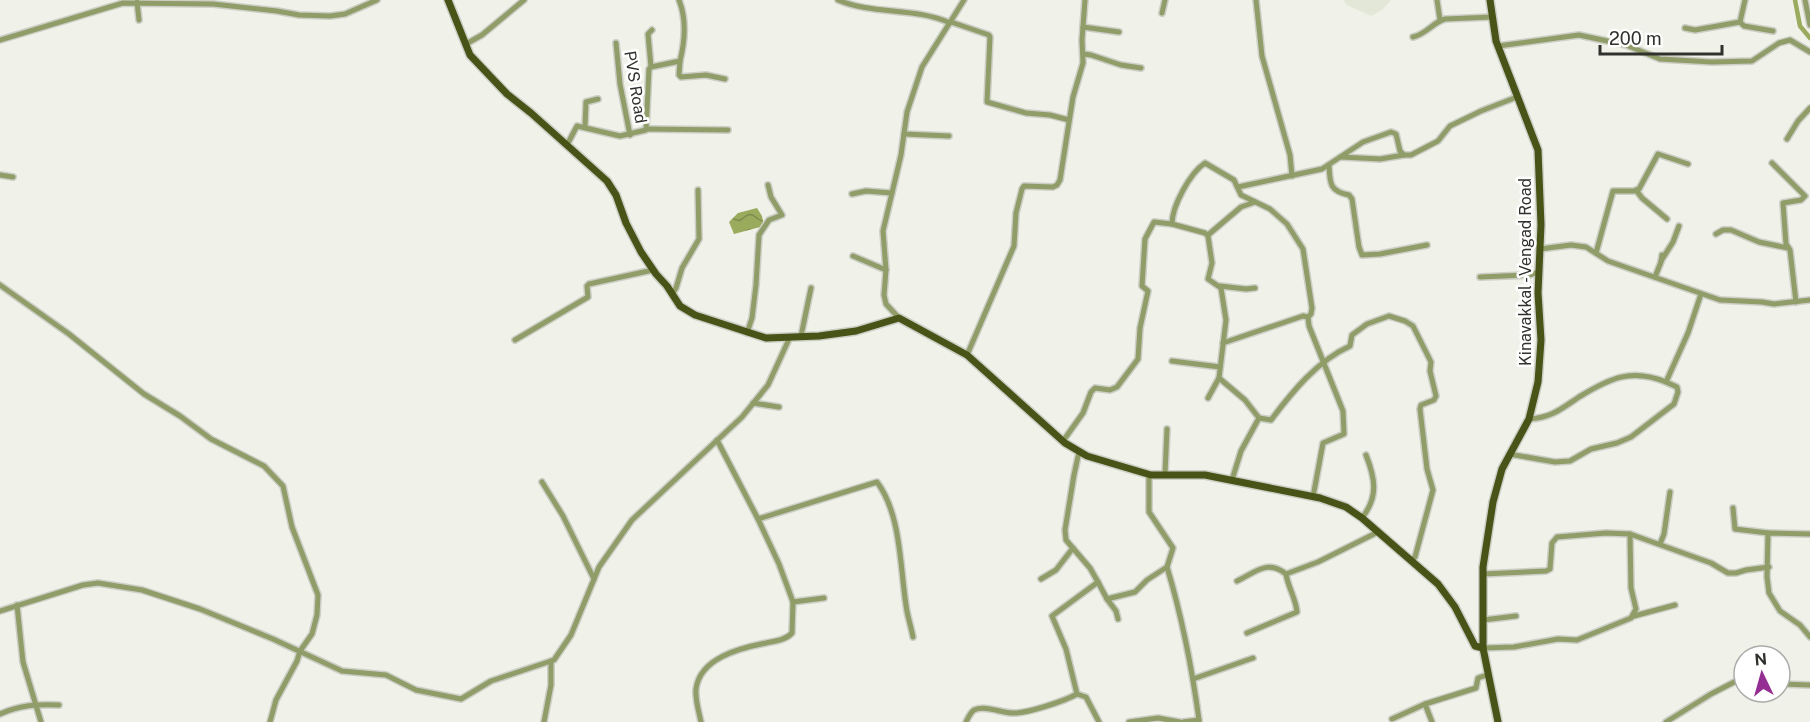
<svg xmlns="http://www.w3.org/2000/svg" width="1810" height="722" viewBox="0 0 1810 722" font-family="'Public Sans',sans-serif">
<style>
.built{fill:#e3e7d7}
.water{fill:url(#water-waves)}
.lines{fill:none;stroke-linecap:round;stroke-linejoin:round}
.canal{stroke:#9aab5d;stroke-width:4.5}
.minor-casing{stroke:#cdcfc7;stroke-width:8}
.major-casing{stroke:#cdcfc7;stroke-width:10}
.minor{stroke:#919d69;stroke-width:5}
.major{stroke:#485317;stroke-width:7}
.labels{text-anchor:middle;stroke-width:5;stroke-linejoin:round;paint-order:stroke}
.street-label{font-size:16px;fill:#30302d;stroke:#fff}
</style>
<defs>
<pattern id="water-waves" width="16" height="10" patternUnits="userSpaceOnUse" patternTransform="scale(1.5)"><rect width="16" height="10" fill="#9aab5d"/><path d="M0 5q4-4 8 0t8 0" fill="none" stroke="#7e8c4d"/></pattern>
</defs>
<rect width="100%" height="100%" fill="#f0f2e9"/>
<path class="built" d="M1343 0H1391L1382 10 1371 16 1347 5Z"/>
<path class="water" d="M757 208 762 216 764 226 734 234 729 222 738 213Z"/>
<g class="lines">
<path class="canal" d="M1795 0 1800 26 1810 38"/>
<defs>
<g id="minor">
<path d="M838 0C873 15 915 7 950 23"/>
<path d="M1256 0 1262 56 1290 155 1292 176"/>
<path d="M1437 0 1440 20"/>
<path d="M1805 0 1810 25"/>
<path d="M137 2 139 20"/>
<path d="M1162 13 1165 0"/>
<path d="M951 22 989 35 990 37 987 102 1026 113 1050 115 1069 120"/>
<path d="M1740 22 1744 26 1773 31"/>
<path d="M1083 27 1119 32"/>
<path d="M1685 28 1695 30 1740 22 1745 0"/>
<path d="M1413 37C1427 34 1433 22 1445 19L1492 17"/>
<path d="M0 40 123 3 213 4 277 11 299 15 330 16 345 14 377 0"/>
<path d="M616 43 620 84 630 135"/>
<path d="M466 44 482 35 524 0"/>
<path d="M1498 46 1579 35 1626 45 1660 59 1712 62 1752 61 1779 43 1790 40 1810 52"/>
<path d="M1084 54 1091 55 1121 65 1141 68"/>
<path d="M680 61 679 75 681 77 706 75 725 79"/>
<path d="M651 67 648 34 652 30"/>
<path d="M585 127 586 102 598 99"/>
<path d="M646 129 728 130"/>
<path d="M904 134 949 136"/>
<path d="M1787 139 1798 121 1810 108"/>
<path d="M567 145 577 126 620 136 646 130 649 69 651 67 680 61C685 41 687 20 679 0"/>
<path d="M1341 157 1380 159 1404 155"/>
<path d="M1772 163 1805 196 1801 200 1783 203 1786 244 1790 250 1796 302"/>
<path d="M1329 165C1330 183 1329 191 1349 195L1352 199 1359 247 1362 255 1380 254 1427 245"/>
<path d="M0 175 13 177"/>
<path d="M1238 187 1322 169 1363 142 1391 132 1396 134 1400 151 1404 155H1411L1438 141 1450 126 1481 111 1517 97"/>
<path d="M1636 190 1642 198 1667 219"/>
<path d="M852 194 866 191 892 193"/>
<path d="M1716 234 1723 230H1731L1759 242 1788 248"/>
<path d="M1208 235 1241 207 1255 202"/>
<path d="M1540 249 1571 245 1586 247 1608 261 1720 300 1762 302 1774 304 1810 300"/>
<path d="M1596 253 1613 191H1634L1639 189 1658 154 1688 164"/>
<path d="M853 256 886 270"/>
<path d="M1661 261 1673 242 1679 226"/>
<path d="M1480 277 1529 275 1539 272"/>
<path d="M1655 277 1661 262 1662 255"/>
<path d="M0 285 69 334 144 394 180 416 211 439 264 466 283 486 292 527 318 595 317 615 312 634 300 651 297 661 276 700 270 722"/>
<path d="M1220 286 1246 289 1255 288"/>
<path d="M672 294 676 288 682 268 699 239 698 190"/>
<path d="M899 318 886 304 884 295 886 270 883 231 901 155 907 112 922 67 964 0"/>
<path d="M747 333 752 318 756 285 759 235 769 220 782 215 771 197 768 185"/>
<path d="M801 336 811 288"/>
<path d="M515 340 588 297 587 286 589 284 653 270"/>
<path d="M1223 343 1303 316 1308 317"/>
<path d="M967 355 1014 246 1016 213 1022 189 1024 186 1053 187 1057 185 1060 180 1073 97 1083 63 1082 40 1085 0"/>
<path d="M1172 361 1220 367"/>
<path d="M1208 398 1219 378"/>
<path d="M753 403 779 407"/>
<path d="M1259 418 1245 400 1219 378 1226 320 1221 288 1208 279 1212 263 1208 236 1205 233 1172 224C1172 206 1190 173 1205 163L1234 180 1241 195 1270 209 1287 224 1303 249 1312 308 1311 314 1308 317 1309 326 1343 411 1344 434 1323 443 1313 497"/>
<path d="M1259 418 1271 420C1292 392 1317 361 1350 346L1352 335 1367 324 1389 316 1405 321 1413 326 1431 362 1430 371 1436 396 1434 400 1421 405 1420 409 1427 469 1433 490 1415 557 1411 560"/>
<path d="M1529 419C1551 418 1561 409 1579 397 1610 378 1631 368 1666 382"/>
<path d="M1063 441 1083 413 1091 392 1095 388 1110 390 1117 387 1138 359 1140 328 1148 291 1142 286 1145 239 1154 222 1172 224"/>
<path d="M1079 452 1074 475 1065 530 1066 540 1090 568 1098 582"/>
<path d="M1509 454 1555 462 1570 461 1591 449 1617 443 1631 437 1674 404 1678 392 1677 387 1666 382 1688 333 1701 294"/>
<path d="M1165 474 1167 429"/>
<path d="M1232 480 1241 451 1259 418"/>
<path d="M542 482 563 516 594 579"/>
<path d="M1733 508 1735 529 1768 533"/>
<path d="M1362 518C1379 496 1375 478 1366 455"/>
<path d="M758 519 877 482C901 514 900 566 906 605 907 615 911 626 913 637"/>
<path d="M1810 534 1768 533 1767 577 1769 593 1780 611 1800 625 1810 637"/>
<path d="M1660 544 1664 534 1670 492"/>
<path d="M1167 567C1182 617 1192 668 1199 720"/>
<path d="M1286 574 1318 562 1378 532"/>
<path d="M1483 574 1546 571 1550 569 1552 543 1557 537 1606 533 1630 534"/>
<path d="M1041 579 1056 570 1073 548"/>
<path d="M1237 581C1256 572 1268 559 1286 574 1288 587 1296 599 1297 612L1247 633"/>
<path d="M1107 599 1116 611 1118 619"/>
<path d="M793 602 824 598"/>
<path d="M17 605 23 662 41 722"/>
<path d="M0 611 83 585 98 583 142 590 200 609 273 639 342 671 386 675 416 690 461 699 491 681 554 660 571 635 599 567 632 520 742 417 768 385 790 337"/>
<path d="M1634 616 1675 605"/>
<path d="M1483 620 1516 616"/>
<path d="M1483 648 1514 647 1558 639 1577 640 1631 618 1636 609 1631 588 1630 534 1711 563 1728 573H1736L1746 570 1769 567"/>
<path d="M1193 679 1253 658"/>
<path d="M1780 684 1810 685"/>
<path d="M0 714C20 705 37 704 59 705"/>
<path d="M1392 719 1425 704"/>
<path d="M544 722 551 685V661"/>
<path d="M701 722C699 712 695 700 696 689 700 658 740 648 766 643 775 641 786 640 792 633L793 602 779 564 758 519 717 440"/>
<path d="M966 722C968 718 970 713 974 710 986 705 1001 713 1013 713 1025 714 1065 701 1077 694"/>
<path d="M1099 722 1086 697 1077 694 1066 649 1052 616 1098 582 1107 599 1135 592 1147 580 1167 567 1173 548 1149 512V474"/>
<path d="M1129 722 1158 718 1180 722"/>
<path d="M1183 722 1199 720V722"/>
<path d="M1432 722 1425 704 1476 688 1478 678 1487 675"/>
<path d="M1666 722 1711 694 1744 677"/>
</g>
<g id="major">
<path d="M448 0 470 55 507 94 531 113 607 181 616 195 626 223 641 252 656 274 667 286 680 306 695 315 766 338 819 336 856 331 899 318 967 355 1065 443 1087 456 1151 475H1205L1320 498 1346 507 1362 518 1438 584 1455 607 1475 646 1483 648"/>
<path d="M1490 0 1496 41 1538 150 1541 225 1538 293 1541 340 1538 382 1529 419 1502 469 1493 502 1483 567V648L1498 722"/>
</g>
</defs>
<use href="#minor" class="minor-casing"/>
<use href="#major" class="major-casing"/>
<use href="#minor" class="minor"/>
<use href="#major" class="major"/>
</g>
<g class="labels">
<g class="street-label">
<text transform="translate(636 87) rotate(81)" y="6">PVS Road</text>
<text transform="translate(1525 272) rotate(-90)" y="6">Kinavakkal - Vengad Road</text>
</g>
</g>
<g transform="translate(1762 674) rotate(355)"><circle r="28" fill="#ffffff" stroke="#acacab" stroke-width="1.5"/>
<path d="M0-4.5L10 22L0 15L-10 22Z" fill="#952e92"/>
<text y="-9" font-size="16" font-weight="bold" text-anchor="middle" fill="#30302d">N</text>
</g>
<path d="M1600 45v9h122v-9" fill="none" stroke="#30302d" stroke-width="3"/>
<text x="1609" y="45" font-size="18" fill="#30302d" stroke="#ffffff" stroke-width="4.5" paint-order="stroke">200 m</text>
</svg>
